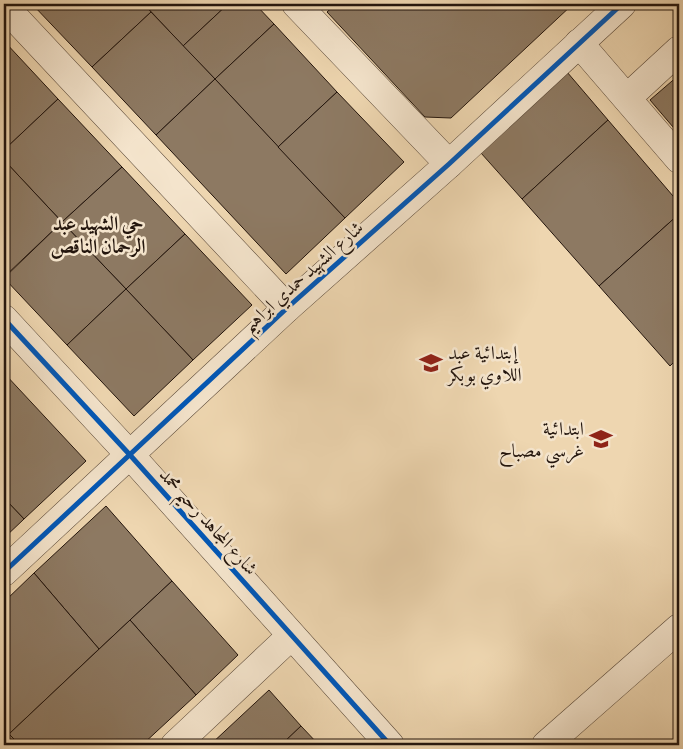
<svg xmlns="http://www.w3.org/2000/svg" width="683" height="749" viewBox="0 0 683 749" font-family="'Libre Bodoni',Amiri,serif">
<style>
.building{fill:#8d7962;stroke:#23150d}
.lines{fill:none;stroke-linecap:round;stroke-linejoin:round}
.minor-casing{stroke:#564536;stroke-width:29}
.tertiary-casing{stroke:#564536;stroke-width:29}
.minor{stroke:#f4e4cc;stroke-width:28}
.tertiary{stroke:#f4e4cc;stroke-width:28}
.cycleway-casing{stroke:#f4e4cc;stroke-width:8}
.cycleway{stroke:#0057b8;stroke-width:5}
.labels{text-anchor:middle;stroke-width:5;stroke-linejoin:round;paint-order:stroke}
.street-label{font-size:19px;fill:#23150d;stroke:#f4e4cc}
.poi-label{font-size:19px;fill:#23150d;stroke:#f4e4cc;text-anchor:start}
.neighbourhood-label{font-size:20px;font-weight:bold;fill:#23150d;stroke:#f4e4cc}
</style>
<rect width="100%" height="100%" fill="#eed6b0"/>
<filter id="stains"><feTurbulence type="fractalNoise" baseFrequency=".004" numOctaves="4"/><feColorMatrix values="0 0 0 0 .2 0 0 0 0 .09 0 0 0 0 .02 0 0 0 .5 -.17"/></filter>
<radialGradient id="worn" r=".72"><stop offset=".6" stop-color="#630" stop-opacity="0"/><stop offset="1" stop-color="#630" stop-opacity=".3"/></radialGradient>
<g class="building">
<path d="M32 4H144L151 12 92 67Z"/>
<path d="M144 4H228L183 46Z"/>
<path d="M228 4H255L274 24 215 79 183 46Z"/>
<path d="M336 4H573L451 118 425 117 327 12Z"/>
<path d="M151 12 215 79 156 135 92 67Z"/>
<path d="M274 24 337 92 278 147 215 79Z"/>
<path d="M4 41 58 99 4 150Z"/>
<path d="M567 72 608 120 522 199 481 153Z"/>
<path d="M679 75V134L650 100Z"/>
<path d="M215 79 345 218 286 274 156 135Z"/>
<path d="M337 92 404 162 345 218 278 147Z"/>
<path d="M58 99 122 167 62 222 4 160V150Z"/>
<path d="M608 120 679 203V214L599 286 522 199Z"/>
<path d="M4 160 62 222 4 277Z"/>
<path d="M122 167 185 234 126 289 62 222Z"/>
<path d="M679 214V357L670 366 599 286Z"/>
<path d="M62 222 126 289 67 345 4 278Z"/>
<path d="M185 234 252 305 193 360 126 289Z"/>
<path d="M126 289 193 360 134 416 67 345Z"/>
<path d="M4 373 86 461 24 519 4 498Z"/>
<path d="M4 498 24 519 4 538Z"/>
<path d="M106 506 172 581 99 649 34 573Z"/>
<path d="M34 573 99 649 9 734 4 728V602Z"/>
<path d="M172 581 238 655 196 695 130 620Z"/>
<path d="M130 620 196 695 142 745H20L9 734Z"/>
<path d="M269 690 301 726 281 745H210Z"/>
<path d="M301 726 319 745H281Z"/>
<path d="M9 734 20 745H4V739Z"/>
</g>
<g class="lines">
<defs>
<g id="minor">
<path d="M296 4 449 164"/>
<path d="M4 6 287 308"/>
<path d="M579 43 679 159"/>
<path d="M627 98 679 50"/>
<path d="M4 572 287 308 449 164 622 4"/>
<path d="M175 745 291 636"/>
<path d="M546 745 679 628"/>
</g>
<path id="tertiary" d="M4 319 130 455 390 745"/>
</defs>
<use href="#minor" class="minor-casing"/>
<use href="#tertiary" class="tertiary-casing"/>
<use href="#minor" class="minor"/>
<use href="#tertiary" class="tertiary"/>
<defs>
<g id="cycleway">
<path d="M4 319 130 455 390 745"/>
<path d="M4 572 287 308 449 164 622 4"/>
</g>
</defs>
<use href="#cycleway" class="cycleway-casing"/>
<use href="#cycleway" class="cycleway"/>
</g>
<defs>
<symbol id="school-bare" viewBox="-9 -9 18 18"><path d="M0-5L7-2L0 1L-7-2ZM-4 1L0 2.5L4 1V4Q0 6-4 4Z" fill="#8f2418" stroke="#f4e4cc" stroke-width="2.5" paint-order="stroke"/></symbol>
</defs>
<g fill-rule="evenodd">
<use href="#school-bare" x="415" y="347" width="32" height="32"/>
<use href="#school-bare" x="585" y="423" width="32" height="32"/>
</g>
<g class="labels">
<g class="street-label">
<text transform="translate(302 276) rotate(-42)" y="7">شارع الشهيد حمدي ابراهيم</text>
<text transform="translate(209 521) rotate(48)" y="7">شارع المجاهد رحيم محمد</text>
</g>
<g class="poi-label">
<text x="448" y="359">إبتدائية عبد<tspan x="448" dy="22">اللاوي بوبكر</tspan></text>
<text x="584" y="435" text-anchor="end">ابتدائية<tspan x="584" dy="22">غرسي مصباح</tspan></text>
</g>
<g class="neighbourhood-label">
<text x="98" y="230">حي الشهيد عبد<tspan x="98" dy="23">الرحمان الناقص</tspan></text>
</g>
</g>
<rect width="683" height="749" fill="none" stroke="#eed6b0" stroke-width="20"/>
<rect x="5" y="5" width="673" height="739" fill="none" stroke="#23150d" stroke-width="2.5"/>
<rect x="10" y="10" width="663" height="729" fill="none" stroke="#23150d"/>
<rect width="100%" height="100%" filter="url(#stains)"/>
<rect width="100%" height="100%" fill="url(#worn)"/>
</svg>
